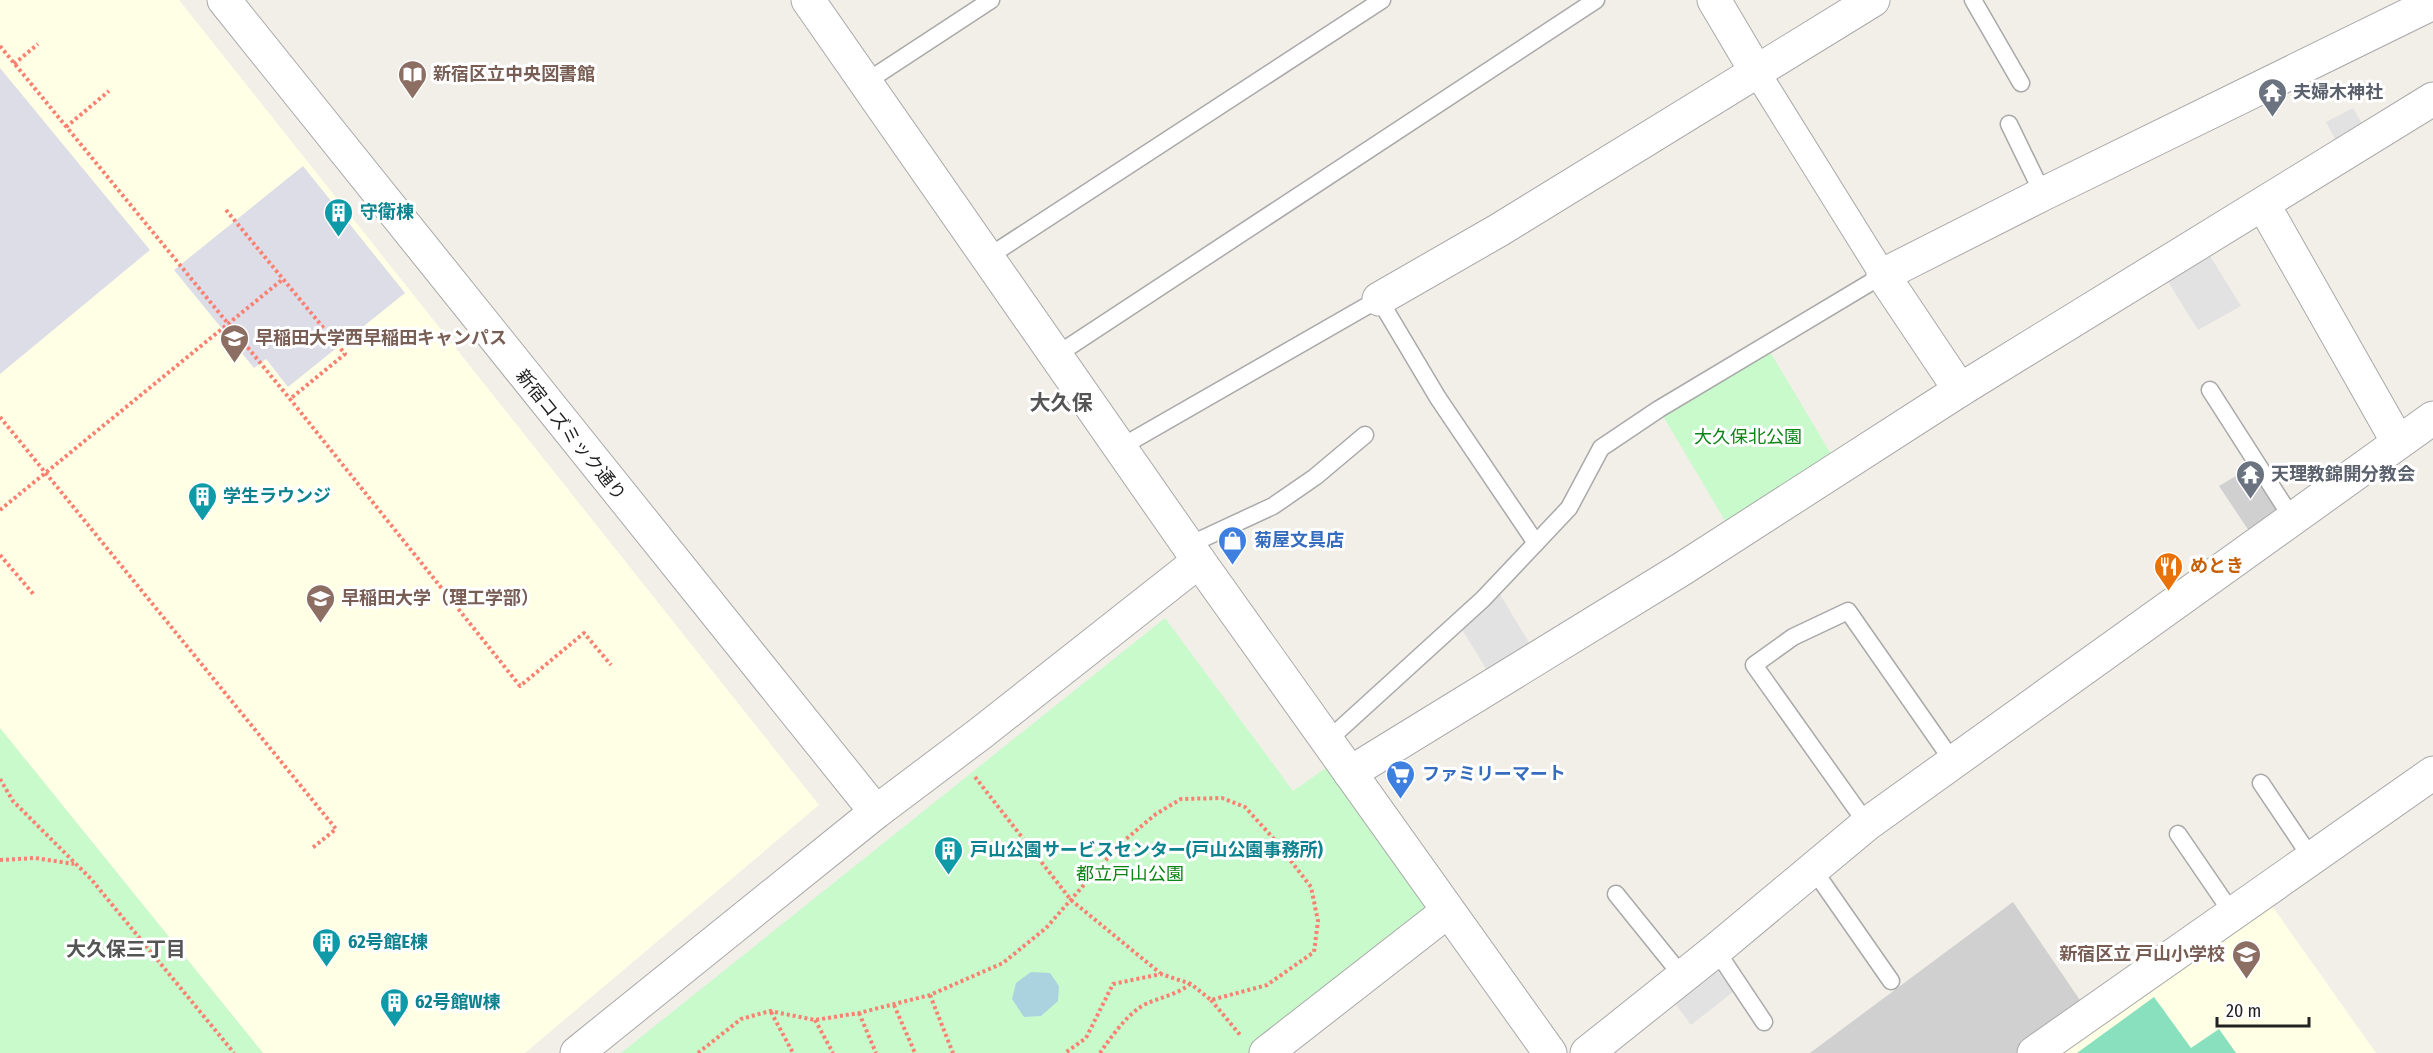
<svg xmlns="http://www.w3.org/2000/svg" width="2433" height="1053" viewBox="0 0 2433 1053" font-family="'Fira Sans Condensed','Noto Sans JP',sans-serif">
<style>
.education{fill:#ffffe5}
.religious{fill:#d0d0d0}
.park{fill:#c8facc}
.pitch{fill:#88e0be}
.parking{fill:#e2e2e2}
.plaza{fill:#dddde8}
.water{fill:#aad3df}
.lines{fill:none;stroke-linecap:round;stroke-linejoin:round}
.service-casing{stroke:#a9a9a9;stroke-width:19}
.pedestrian-casing{stroke:#a9a9a9;stroke-width:28}
.minor-casing{stroke:#a9a9a9;stroke-width:35}
.tertiary-casing{stroke:#a9a9a9;stroke-width:35}
.path{stroke:#fa8072;stroke-width:4;stroke-dasharray:3 3;stroke-linecap:butt}
.service{stroke:#fff;stroke-width:16}
.pedestrian{stroke:#fff;stroke-width:26}
.minor{stroke:#fff;stroke-width:33}
.tertiary{stroke:#fff;stroke-width:33}
.labels{text-anchor:middle;stroke-width:6;stroke-linejoin:round;paint-order:stroke}
.education-label{font-size:18px;font-weight:bold;fill:#785e54;stroke:#fff;text-anchor:start}
.worship-label{font-size:18px;font-weight:bold;fill:#5b616d;stroke:#fff;text-anchor:start}
.culture-label{font-size:18px;font-weight:bold;fill:#0d838f;stroke:#fff;text-anchor:start}
.street-label{font-size:18px;fill:#222;stroke:#fff}
.park-label{font-size:18px;fill:#0c8416;stroke:#fff}
.shop-label{font-size:18px;font-weight:bold;fill:#366cbe;stroke:#fff;text-anchor:start}
.food-label{font-size:18px;font-weight:bold;fill:#c56008;stroke:#fff;text-anchor:start}
.neighbourhood-label{font-size:20px;font-weight:bold;fill:#555;stroke:#fff}
.quarter-label{font-size:21px;font-weight:bold;fill:#555;stroke:#fff}
</style>
<rect width="100%" height="100%" fill="#f2efe9"/>
<g class="education">
<path d="M0 0H179L819 805 525 1053H263L0 728Z"/>
<path d="M2272 906 2376 1053H2062Z"/>
</g>
<g class="religious">
<path d="M2251 467 2283 516 2253 537 2219 486Z"/>
<path d="M2013 902 2084 1006 2018 1053H1810Z"/>
</g>
<g class="park">
<path d="M1769 350 1834 459 1727 524 1663 416Z"/>
<path d="M1165 618 1293 791 1330 765 1437 908 1276 1053H621Z"/>
<path d="M0 728 263 1053H0Z"/>
</g>
<path class="pitch" d="M2154 997 2191 1048 2219 1029 2236 1053H2077Z"/>
<g class="parking">
<path d="M2353 108 2365 129 2338 145 2326 122Z"/>
<path d="M2205 248 2241 306 2198 330 2164 275Z"/>
<path d="M1498 591 1531 646 1488 672 1460 626Z"/>
<path d="M1710 961 1733 992 1691 1025 1669 995Z"/>
</g>
<g class="plaza">
<path d="M0 68 150 250 0 374Z"/>
<path d="M303 166 405 293 288 387 266 359 254 368 174 270Z"/>
</g>
<path class="water" d="M1031 972 1050 973 1059 986 1058 1001 1041 1016 1024 1017 1012 999 1016 983Z"/>
<g class="lines">
<defs>
<g id="service">
<path d="M1973 0 2021 83"/>
<path d="M866 82 991 0"/>
<path d="M2009 124 2043 194"/>
<path d="M988 257 1382 0"/>
<path d="M1055 356 1596 0"/>
<path d="M2210 390 2292 518"/>
<path d="M1121 447 1379 299 1438 398 1536 543"/>
<path d="M1189 545 1273 506 1315 477 1365 435"/>
<path d="M1327 741 1483 599 1536 543 1569 508 1601 448 1659 409 1883 275"/>
<path d="M2261 783 2312 859"/>
<path d="M1867 824 1754 665 1793 637 1848 611 1954 763"/>
<path d="M2178 834 2232 913"/>
<path d="M1813 869 1891 981"/>
<path d="M1616 894 1683 977"/>
<path d="M1716 950 1764 1022"/>
</g>
<path id="pedestrian" d="M1756 71 1883 275"/>
<g id="minor">
<path d="M808 0 1199 561 1550 1053"/>
<path d="M1714 0 1756 71"/>
<path d="M2263 204 2398 442"/>
<path d="M1379 299 1499 230 1873 0"/>
<path d="M1960 390 1883 275 2043 194 2433 3"/>
<path d="M1350 773 1682 569 1960 390 2433 99"/>
<path d="M577 1053 876 812 981 733 1199 561"/>
<path d="M1266 1053 1448 911"/>
<path d="M1587 1053 1716 950 1867 824 2433 418"/>
<path d="M2034 1053 2433 773"/>
</g>
<path id="tertiary" d="M224 0 876 812"/>
</defs>
<use href="#service" class="service-casing"/>
<use href="#pedestrian" class="pedestrian-casing"/>
<use href="#minor" class="minor-casing"/>
<use href="#tertiary" class="tertiary-casing"/>
<g class="path">
<path d="M0 46 290 399 520 686 584 633 611 665"/>
<path d="M14 64 38 44"/>
<path d="M66 127 109 91"/>
<path d="M226 210 345 354 290 399"/>
<path d="M0 417 336 829 311 849"/>
<path d="M0 510 283 279"/>
<path d="M0 555 35 596"/>
<path d="M975 777 1071 900 1160 973"/>
<path d="M0 779 13 801 91 879 234 1053"/>
<path d="M0 860 35 858 74 864"/>
<path d="M930 995 953 1053"/>
<path d="M1211 1000 1241 1036"/>
<path d="M894 1005 915 1053"/>
<path d="M771 1012 793 1053"/>
<path d="M859 1013 876 1053"/>
<path d="M815 1020 833 1053"/>
<path d="M698 1053 741 1019 770 1011 815 1020 859 1013 930 995 1003 963 1046 928 1120 844 1156 814 1181 799 1222 798 1245 807 1274 839 1311 887 1318 921 1314 952 1267 985 1211 1000 1191 984 1161 974 1113 984 1086 1038 1065 1053"/>
<path d="M1100 1053C1111 1037 1130 1010 1148 1003 1162 997 1178 994 1190 984"/>
</g>
<use href="#service" class="service"/>
<use href="#pedestrian" class="pedestrian"/>
<use href="#minor" class="minor"/>
<use href="#tertiary" class="tertiary"/>
</g>
<defs>
<symbol id="library-pin" viewBox="-11 -11 22 30"><path d="M0 17L-7.5 6A9.5 9.5 0 1 1 7.5 6Z" fill="#8d6e63" stroke="#fff"/><path d="M-6-4Q-3-5.5-.7-3.5V5Q-3 3-6 4ZM6-4Q3-5.5 .7-3.5V5Q3 3 6 4Z" fill="#fff"/></symbol>
<symbol id="temple-pin" viewBox="-11 -11 22 30"><path d="M0 17L-7.5 6A9.5 9.5 0 1 1 7.5 6Z" fill="#6b7280" stroke="#fff"/><path d="M0-6L5-2H3V0L6.5 2.5H4V6H1.5V3h-3V6H-4V2.5H-6.5L-3 0V-2H-5Z" fill="#fff"/></symbol>
<symbol id="building-pin" viewBox="-11 -11 22 30"><path d="M0 17L-7.5 6A9.5 9.5 0 1 1 7.5 6Z" fill="#0f9aa8" stroke="#fff"/><path d="M-4-6H4V6H1V3H-1V6H-4ZM-2.5-4.3h1.7v1.8h-1.7ZM.8-4.3h1.7v1.8H.8ZM-2.5-1h1.7V.8h-1.7ZM.8-1h1.7V.8H.8Z" fill="#fff"/></symbol>
<symbol id="university-pin" viewBox="-11 -11 22 30"><path d="M0 17L-7.5 6A9.5 9.5 0 1 1 7.5 6Z" fill="#8d6e63" stroke="#fff"/><path d="M0-5L7-2L0 1L-7-2ZM-4 1L0 2.5L4 1V4Q0 6-4 4Z" fill="#fff"/></symbol>
<symbol id="shop-pin" viewBox="-11 -11 22 30"><path d="M0 17L-7.5 6A9.5 9.5 0 1 1 7.5 6Z" fill="#3f7fe0" stroke="#fff"/><path d="M-5-2.5h2.3a2.7 3.5 0 0 1 5.4 0H5L5.5 6h-11ZM-1.5-2.5h3a1.5 2.3 0 0 0-3 0Z" fill="#fff"/></symbol>
<symbol id="restaurant-pin" viewBox="-11 -11 22 30"><path d="M0 17L-7.5 6A9.5 9.5 0 1 1 7.5 6Z" fill="#e8710a" stroke="#fff"/><path d="M-5-6h1v4h1v-4h1v4h1v-4h1v5L-1.5 .5V6h-2V.5L-5-1ZM5-6V6H3V1.5H1.5Q1.5-4 5-6Z" fill="#fff"/></symbol>
<symbol id="supermarket-pin" viewBox="-11 -11 22 30"><path d="M0 17L-7.5 6A9.5 9.5 0 1 1 7.5 6Z" fill="#3f7fe0" stroke="#fff"/><path d="M-6-5.5h2.5l.6 2H6L4.5 2H-2.5L-4.4-4H-6ZM-1.5 3.2a1.3 1.3 0 1 0 .1 0ZM3 3.2a1.3 1.3 0 1 0 .1 0Z" fill="#fff"/></symbol>
<symbol id="school-pin" viewBox="-11 -11 22 30"><path d="M0 17L-7.5 6A9.5 9.5 0 1 1 7.5 6Z" fill="#8d6e63" stroke="#fff"/><path d="M0-5L7-2L0 1L-7-2ZM-4 1L0 2.5L4 1V4Q0 6-4 4Z" fill="#fff"/></symbol>
</defs>
<g fill-rule="evenodd">
<use href="#library-pin" x="396" y="58" width="33" height="45"/>
<use href="#temple-pin" x="2256" y="76" width="33" height="45"/>
<use href="#building-pin" x="322" y="196" width="33" height="45"/>
<use href="#university-pin" x="218" y="322" width="33" height="45"/>
<use href="#temple-pin" x="2234" y="458" width="33" height="45"/>
<use href="#building-pin" x="186" y="480" width="33" height="45"/>
<use href="#shop-pin" x="1216" y="524" width="33" height="45"/>
<use href="#restaurant-pin" x="2152" y="550" width="33" height="45"/>
<use href="#university-pin" x="304" y="582" width="33" height="45"/>
<use href="#supermarket-pin" x="1384" y="758" width="33" height="45"/>
<use href="#building-pin" x="932" y="834" width="33" height="45"/>
<use href="#building-pin" x="310" y="926" width="33" height="45"/>
<use href="#school-pin" x="2230" y="938" width="33" height="45"/>
<use href="#building-pin" x="378" y="986" width="33" height="45"/>
</g>
<g class="labels">
<g class="education-label">
<text x="433" y="80">新宿区立中央図書館</text>
<text x="255" y="344">早稲田大学西早稲田キャンパス</text>
<text x="341" y="604">早稲田大学（理工学部）</text>
<text x="2225" y="960" text-anchor="end">新宿区立 戸山小学校</text>
</g>
<g class="worship-label">
<text x="2293" y="98">夫婦木神社</text>
<text x="2271" y="480">天理教錦開分教会</text>
</g>
<g class="culture-label">
<text x="360" y="218">守衛棟</text>
<text x="223" y="502">学生ラウンジ</text>
<text x="970" y="856">戸山公園サービスセンター(戸山公園事務所)</text>
<text x="348" y="948">62号館E棟</text>
<text x="415" y="1008">62号館W棟</text>
</g>
<g class="street-label">
<text transform="translate(571 435) rotate(51)" y="6">新宿コズミック通り</text>
</g>
<g class="park-label">
<text x="1748" y="443">大久保北公園</text>
<text x="1130" y="880">都立戸山公園</text>
</g>
<g class="shop-label">
<text x="1254" y="546">菊屋文具店</text>
<text x="1422" y="780">ファミリーマート</text>
</g>
<g class="food-label">
<text x="2190" y="572">めとき</text>
</g>
<g class="neighbourhood-label">
<text x="126" y="956">大久保三丁目</text>
</g>
<g class="quarter-label">
<text x="1061" y="410">大久保</text>
</g>
</g>
<path d="M2217 1017v9h92v-9" fill="none" stroke="#222222" stroke-width="3"/>
<text x="2226" y="1017" font-size="18" fill="#222222" stroke="#ffffff" stroke-width="4.5" paint-order="stroke">20 m</text>
</svg>
